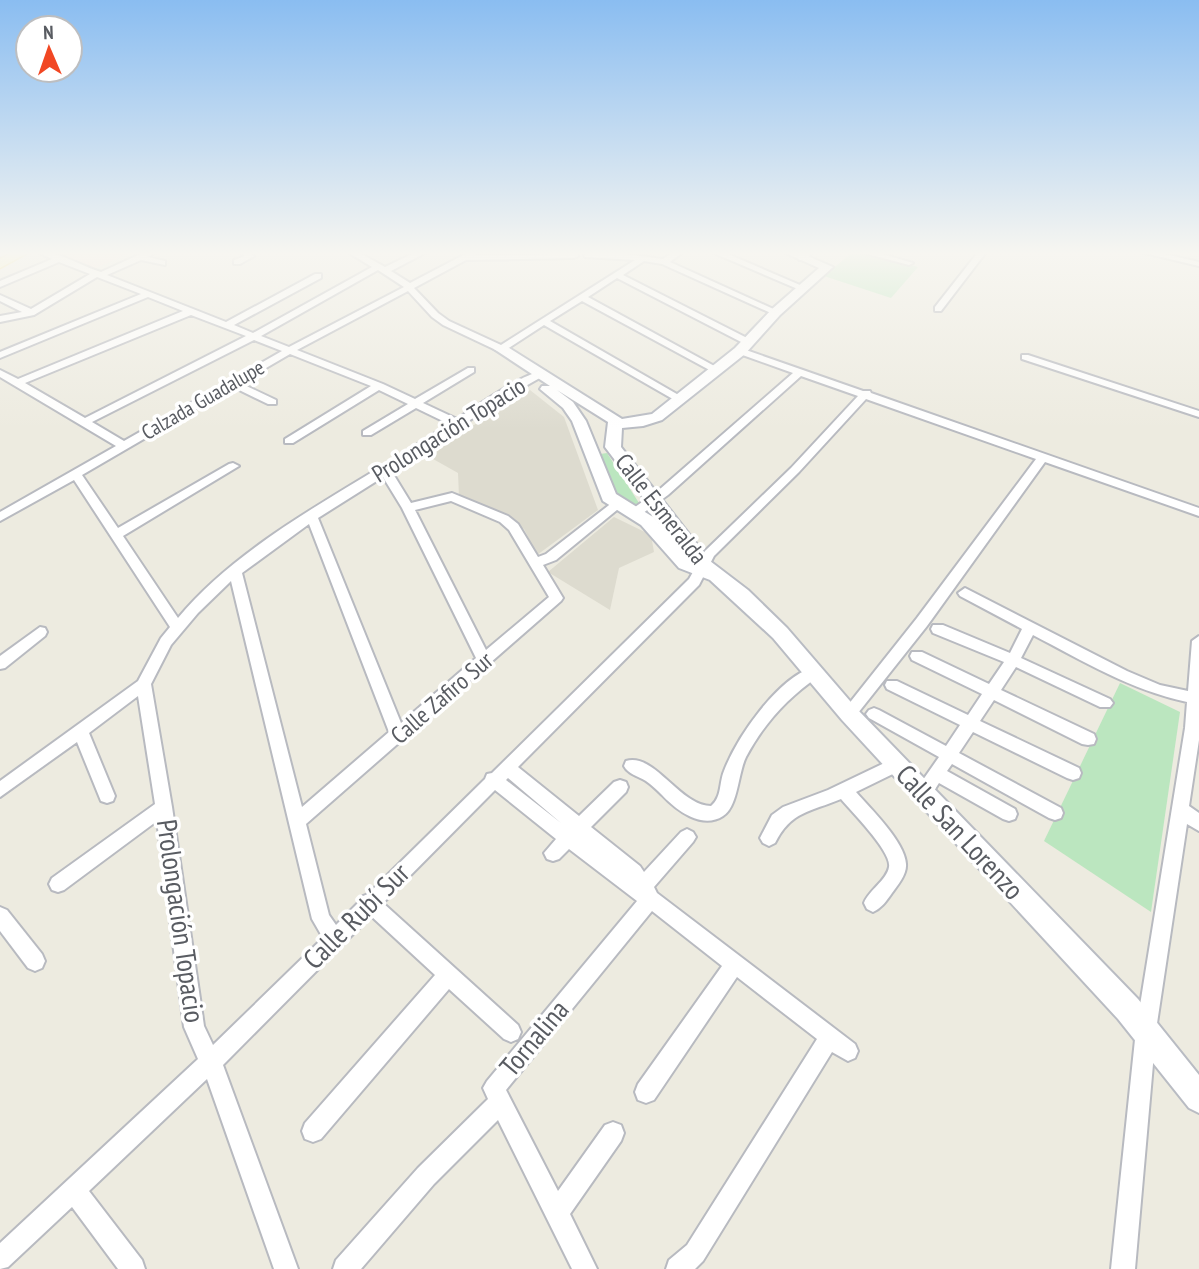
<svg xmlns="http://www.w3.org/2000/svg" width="1199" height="1269" viewBox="0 0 1199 1269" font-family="'PT Sans Narrow',sans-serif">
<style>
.education{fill:#dddbcf}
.medical{fill:#fce1da}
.green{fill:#bbe6bf}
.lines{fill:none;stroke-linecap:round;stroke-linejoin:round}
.street-casing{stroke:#b8bac0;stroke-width:4}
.secondary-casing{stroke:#b9bcc3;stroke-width:4}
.primary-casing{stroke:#f7d94f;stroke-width:3}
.street{fill:#fff;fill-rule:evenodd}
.secondary{fill:#fff;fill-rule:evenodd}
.primary{fill:#fff9a3;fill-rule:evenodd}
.labels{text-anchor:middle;stroke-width:7;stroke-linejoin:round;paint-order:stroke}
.far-street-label{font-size:21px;fill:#595c62;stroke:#fff}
.street-label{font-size:24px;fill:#595c62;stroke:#fff}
.near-street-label{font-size:28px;fill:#595c62;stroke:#fff}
</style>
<rect width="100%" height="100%" fill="#edebe0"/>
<g class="education">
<path d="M530 390 564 417 598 510 537 555 524 529 459 497 458 473 426 455Z"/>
<path d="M614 517 651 535 654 552 619 568 610 610 548 572Z"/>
</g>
<path class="medical" d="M53 251H135L91 270Z"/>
<g class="green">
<path d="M854 251H858L918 267 891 298 824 276Z"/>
<path d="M607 453 639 503 629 509 617 503 594 455Z"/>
<path d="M1120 683 1180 712 1151 912 1044 841Z"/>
</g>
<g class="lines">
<defs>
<g id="street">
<path d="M35 251C59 251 78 265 101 272L147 251H158L148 257 165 261V265L141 260 107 275 226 322 315 274H321V278L234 325 253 333 372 267 346 251H356L385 267 418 251H429L391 271 410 283 471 251H481L475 255 577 254 578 256 574 258 466 260 414 288 438 313 449 321 501 345 635 260 585 257 584 255 588 253H617L663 259 674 251H684L670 262 780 312 773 314 662 264 644 261 623 275 751 340V344H745L617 278 588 297 718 368V372L715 373 582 301 550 321 682 397V401L678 402 544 325 504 351H498L443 325 432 317 408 291 297 350 383 384 415 399 468 368H474V372L423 403 457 419C474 408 527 370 545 371V375L494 404 392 472 411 503 452 493 508 516 518 524 538 557 546 554 613 502 617 501 623 505 556 560 543 565 563 598 561 601 306 824 329 915 336 925 360 901 363 896 368 894 485 779 487 774 492 773 689 579 705 551 791 468 858 396 801 376 668 495 639 516H631L629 513 631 510 660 489 793 373 737 353V349H743L863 391H870L871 393 1199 508V516L1045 462 927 626 854 718 849 720 844 718 841 714 844 710 917 618 1036 459 866 399 799 472 714 556 699 585 518 767 579 816 614 782 620 780 626 782 628 787 626 792 591 827 640 866 644 872 681 832 687 829 693 832 696 837 693 842 654 887 657 893 855 1044 858 1051 855 1058 848 1061 832 1052 703 1261 695 1269H666L669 1260 687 1245 817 1039 737 977 654 1100 646 1103 638 1100 635 1092 638 1084 722 966 652 911 506 1090 558 1191 605 1125 613 1122 621 1125 624 1133 621 1141 570 1214 597 1269H572L498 1120 434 1184 361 1269H333L336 1260 418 1168 488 1099 483 1088 487 1081 637 901 569 849 559 859 553 861 547 859 544 853 556 839 495 790 383 903 518 1025 521 1032 518 1039 511 1042 504 1039 449 989 321 1139 313 1142 305 1139 302 1131 305 1123 435 975 371 916 223 1065 298 1269H274L207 1079 89 1191 142 1260 145 1269H118L72 1207 8 1267 0 1269V1243L198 1059 184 1027 157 821 64 890 58 892 52 890 49 884 52 878 155 804 138 696 89 733 115 796 113 801 107 803 101 801 77 742 0 797V781L138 681 161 638 170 627 74 480 0 521V512L116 446 0 377V370L18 379 183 311 148 297 0 358V352L141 294 97 277 34 315 0 322V316L22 312 0 301V295L31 309 90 274 59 262 0 287V281L52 259ZM378 270 404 287 289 347 261 336ZM191 315 246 336 85 418 25 383ZM254 340 282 351 124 441 92 422ZM290 354 371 386 285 439V443H293L379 390 408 404 363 431V435H371L416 408 449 424C362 483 246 536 178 618L123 536 239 466 233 463 229 464 118 528 82 475 233 387 268 404H276V400L240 383ZM383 477 402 508 476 658 401 723 318 518ZM451 501 500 522 509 530 549 597 486 650 415 510ZM309 524 389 732 302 807 242 573ZM231 581 312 919 323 938 213 1045 204 1026 172 807 151 684 171 645 198 613ZM508 778 561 823 506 780Z"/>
<path d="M240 251H249L254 256 240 264H234V260L245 256Z"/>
<path d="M709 251H721L807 288 800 290Z"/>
<path d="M805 251H814L805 260H799L798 258Z"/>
<path d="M857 251H872L913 263 909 265Z"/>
<path d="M979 251H987L941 311H935V307Z"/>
<path d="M1136 251H1152L1199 262V266Z"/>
<path d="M1022 355H1028L1199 411V417L1022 359Z"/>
<path d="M965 588 1127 671 1160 685 1188 691 1192 641 1199 636V740L1189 806 1199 813V831L1187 824 1156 1030 1135 1269H1111L1136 1030 1185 728 1187 702C1131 690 1083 661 1033 635L1021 658 1110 699 1113 703 1110 707H1100L1016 667 1001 690 1094 734 1096 739 1094 744 1088 745 1082 744 994 700 980 721 1079 768 1081 773 1079 778 1073 780 1067 778 973 732 959 753 1061 808 1063 813 1061 818 1055 820 1049 818 952 764 947 771 1015 809 1017 814 1015 819 1009 821 1003 819 939 783C933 792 930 801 918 797L916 792 918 787 939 757 869 718 866 714 869 710 874 708 879 710 946 746 960 725 887 689 885 685 887 681H897L968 715 982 694 912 660 910 656 912 652H922L989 684 1004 662 933 633 931 629 933 625H943L1010 653 1022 629 960 596 958 593Z"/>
<path d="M40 627 45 628 47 632 45 636 5 668 0 669V656Z"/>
<path d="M813 667 818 669 820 673 818 677C788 697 763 725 746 757 738 773 738 807 723 816 702 830 676 810 662 795 657 790 652 785 646 781 638 776 628 774 624 766L626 761C654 752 680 806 711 806 722 797 719 783 724 771 737 737 777 679 813 667Z"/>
<path d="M897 757 903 759 905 764 903 769 856 792C870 808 905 842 906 864 907 874 898 885 892 893 887 900 882 908 873 912L867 909 864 903C869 890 887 880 889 867 892 852 851 811 841 799 810 812 791 811 775 843L769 846 763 843 760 838 772 815 783 807 828 790Z"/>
<path d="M0 907 7 910 42 954 45 961 42 968 35 971 28 968 0 931Z"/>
</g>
<path id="secondary" d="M781 251H796L833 267 780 315 745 354 662 420 643 426 622 428 621 447 710 561 748 590 787 628 856 708 1138 999 1199 1075V1113L1189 1108 1118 1019 842 720 773 638 710 580 679 568 641 525 603 501 572 421 563 408 540 389 542 386H550L494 349 496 346H506L622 419 652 414 735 348 772 309 819 268ZM557 390 608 422 605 447 687 555 653 517 616 494 586 421 573 402Z"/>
<path id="primary" d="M15 251H31L0 268V259Z"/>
</defs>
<use href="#street" class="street-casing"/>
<use href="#secondary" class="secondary-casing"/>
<use href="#primary" class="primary-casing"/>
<use href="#street" class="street"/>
<use href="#secondary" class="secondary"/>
<use href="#primary" class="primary"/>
</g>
<linearGradient id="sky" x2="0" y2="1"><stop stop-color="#8abdf1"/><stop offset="0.59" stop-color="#f7f6f1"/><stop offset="1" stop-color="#f7f6f1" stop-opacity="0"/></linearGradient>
<rect width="1199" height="429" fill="url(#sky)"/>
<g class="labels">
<g class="far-street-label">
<text transform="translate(203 400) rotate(-30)" y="7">Calzada Guadalupe</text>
</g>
<g class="street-label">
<text transform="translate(449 430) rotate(-32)" y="8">Prolongación Topacio</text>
<text transform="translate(661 509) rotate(52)" y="8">Calle Esmeralda</text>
<text transform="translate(442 698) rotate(-41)" y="8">Calle Zafiro Sur</text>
</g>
<g class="near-street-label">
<text transform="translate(960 832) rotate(47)" y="10">Calle San Lorenzo</text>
<text transform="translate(356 916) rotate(-45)" y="10">Calle Rubí Sur</text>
<text transform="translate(181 921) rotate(82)" y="10">Prolongación Topacio</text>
<text transform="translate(534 1038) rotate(-50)" y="10">Tornalina</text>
</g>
</g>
<g transform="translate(49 49) rotate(358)"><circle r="33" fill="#ffffff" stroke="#bdbec0" stroke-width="2"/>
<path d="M0-5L12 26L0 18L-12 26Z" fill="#f14723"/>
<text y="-10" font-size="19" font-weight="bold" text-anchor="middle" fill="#595c62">N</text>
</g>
</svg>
